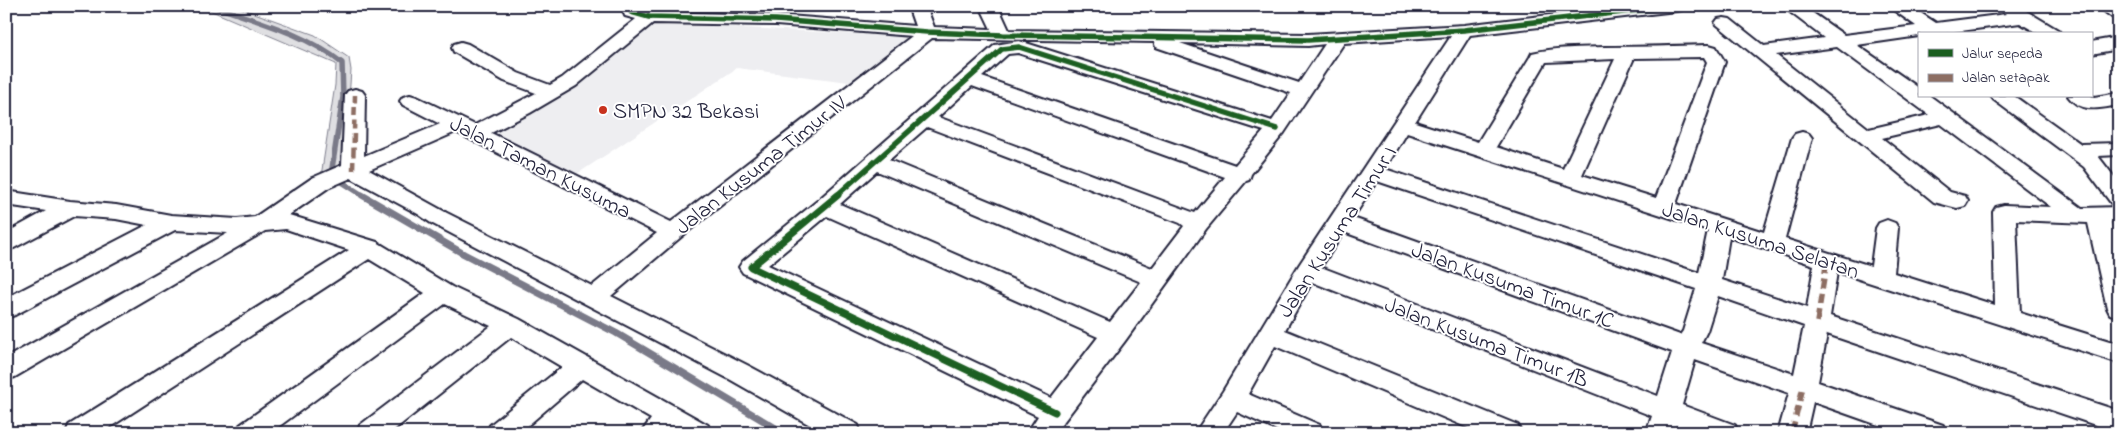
<svg xmlns="http://www.w3.org/2000/svg" width="2125" height="439" viewBox="0 0 2125 439" font-family="'Indie Flower',sans-serif">
<style>
.built{fill:#eeeef1}
.green{fill:#dfdfe2;stroke:#80808e}
.lines{fill:none;stroke-linecap:round;stroke-linejoin:round}
.stream-far1{stroke:#7a7a88;stroke-width:5.5}
.stream{stroke:#7a7a88;stroke-width:7}
.minor-casing{stroke:#22223b;stroke-width:4}
.minor{fill:#fff;fill-rule:evenodd}
.quiet-far1{stroke:#8d6e63;stroke-width:4.5;stroke-dasharray:9 4.5;stroke-linecap:butt}
.quiet{stroke:#8d6e63;stroke-width:5.5;stroke-dasharray:11 5.5;stroke-linecap:butt}
.cycleway-far1-casing{stroke:#fff;stroke-width:8}
.cycleway-casing{stroke:#fff;stroke-width:10}
.cycleway-far1{stroke:#1b5e20;stroke-width:5.5}
.cycleway{stroke:#1b5e20;stroke-width:7}
.poi-dot{fill:#c8321e;stroke:#fff;stroke-width:2}
.labels{text-anchor:middle;stroke-width:4;stroke-linejoin:round;paint-order:stroke}
.poi-label{font-size:22px;fill:#22223b;stroke:#fff;text-anchor:start}
.street-label{font-size:22px;fill:#22223b;stroke:#fff}
</style>
<rect width="100%" height="100%" fill="#fff"/>
<filter id="ink" filterUnits="userSpaceOnUse"><feTurbulence type="fractalNoise" baseFrequency=".02" numOctaves="2"/><feDisplacementMap in="SourceGraphic" scale="10" xChannelSelector="R" yChannelSelector="G"/><feConvolveMatrix kernelMatrix="1 2 1 2 8 2 1 2 1" color-interpolation-filters="sRGB"/></filter>
<g filter="url(#ink)">
<path class="built" d="M654 23 915 37 849 82 737 68 577 174 492 133 574 87Z"/>
<path class="green" d="M200 6H235L315 35 349 58 351 70 345 156 341 174 320 183 335 85 336 64Z"/>
<g class="lines">
<path class="stream-far1" d="M214 6C259 22 304 33 342 63L343 97 331 175 364 196"/>
<path class="stream" d="M362 195 464 254 616 333 784 433"/>
<defs>
<g id="minor">
<path d="M621 6H639V9L650 12 776 15 915 26 908 6H926L934 27 991 29 980 6H998L1009 30 1308 34 1464 25 1626 6H1685L1682 10 1676 11 1470 35 1415 122 1478 142 1530 57 1532 53C1556 47 1581 48 1605 47 1640 47 1674 46 1709 45L1716 47 1725 62 1676 204 1764 232 1792 138 1795 134 1802 132 1809 134 1812 138 1785 239 1871 266 1876 228 1879 223 1887 220 1895 223 1898 228 1894 273 1995 305 1993 212 1996 207 2004 205 2051 207 1941 124 1882 138 1950 192 1965 196 1968 201 1965 206 1957 208 1934 202 1715 23 1718 19 1724 18 1730 19 1764 46 1824 38 1782 6H1803L1844 35 1916 26 1888 6H1910L1936 23 2006 14 2001 9 2003 6H2018L2058 30 2061 34H2039L2020 23 1939 34H1919V36L1857 45 1919 88V96H1930L2082 208 2119 207V221L2111 222 2119 256V317L2110 314 2107 308 2088 223 2016 220 2020 313 2119 344V363L1837 272 1830 316 2119 411V433L1827 334 1818 382 1943 425 1946 433H1901L1813 402 1806 433H1778L1789 393 1695 360 1682 405 1735 425 1738 433H1695L1676 425 1674 433H1646L1652 416 1312 282 1285 330 1518 425 1521 433H1480L1275 346 1248 394 1320 425 1323 433H1283L1237 412 1223 433H1195L1223 391 1299 265 1451 36 1344 43 1284 133 1251 174 1249 180 1246 181 1206 229 1125 341 1055 433H1027L1038 416 743 273 739 267 743 261 817 201 995 45 1019 41 1026 43 1272 121 1291 93 1156 47 1154 42 932 38 681 237 611 296 749 366 858 425 861 433H824L731 380 431 223 418 214 351 178 328 188 289 215 377 242 452 287 519 319 708 425 711 433H641L651 419 582 379 519 433H487L490 425 562 367 511 337 390 433H357L360 425 491 326 445 304 270 433H237L240 425 425 293 369 259 101 433H66L69 425 349 250 286 229 265 231 15 377 6 380V358L228 233 175 230 15 315 6 318V298L147 225 116 219 74 216 14 248 6 251V233L46 211 6 205V191L70 201 116 205 171 215 237 219 255 217 312 178 342 165 345 95 348 91 355 89 362 91 365 95 364 156 440 124 403 105 400 101 403 97 410 95 417 97 475 125 536 93 504 81 454 52 452 48 454 44 461 42 468 44 518 73 550 85 562 78 636 19 625 16ZM653 23 776 25 912 36 671 222 491 133 530 113 576 86ZM1180 43 1308 46 1325 44 1299 83ZM1837 47 1929 115 1869 129 1776 55ZM1018 53 1264 131 1235 165 982 77 1008 54ZM1704 57 1707 62 1656 198 1582 175 1634 58ZM1615 59 1563 169 1496 147 1546 62ZM972 86 1225 177 1195 213 938 117ZM927 127 1180 223 1184 226 1152 268 889 160ZM456 132 657 233 592 286 447 213 369 170ZM1407 133 1708 230 1699 273 1385 169ZM877 171 1141 282 1110 322 840 204ZM1377 181 1696 289 1683 331 1680 335 1353 218ZM827 216 1098 337 1051 398 768 265ZM1344 232 1672 352 1658 396 1321 267ZM1729 237 1814 265 1807 308 1722 280ZM1718 296 1804 326 1794 374 1701 343 1707 331Z"/>
<path d="M2097 6H2119V19L2113 18Z"/>
<path d="M2119 37V49L2091 54V42Z"/>
<path d="M2119 93V105C2101 108 2081 114 2068 96H2091L2094 97Z"/>
<path d="M1991 96H2014L2081 144 2119 143V155L2098 156 2119 183V205L2111 203 2084 167 1994 100Z"/>
</g>
</defs>
<use href="#minor" class="minor-casing"/>
<use href="#minor" class="minor"/>
<path class="quiet-far1" d="M353 170 355 95"/>
<g class="quiet">
<path d="M1817 322 1827 260"/>
<path d="M1792 433 1803 387"/>
</g>
<defs>
<g id="cycleway-far1">
<path d="M630 6 631 12 649 17 776 20 927 32 1003 35 1308 40 1464 30 1676 6"/>
<path d="M836 196 1002 49 1019 47 1277 129"/>
</g>
<path id="cycleway" d="M838 195 751 267 1055 412"/>
</defs>
<use href="#cycleway-far1" class="cycleway-far1-casing"/>
<use href="#cycleway" class="cycleway-casing"/>
<use href="#cycleway-far1" class="cycleway-far1"/>
<use href="#cycleway" class="cycleway"/>
</g>
</g>
<circle class="poi-dot" cx="603" cy="110" r="5"/>
<g class="labels">
<g class="poi-label">
<text x="613" y="118">SMPN 32 Bekasi</text>
</g>
<g class="street-label">
<text transform="translate(760 164) rotate(-38)" y="8">Jalan Kusuma Timur IV</text>
<text transform="translate(541 166) rotate(27)" y="8">Jalan Taman Kusuma</text>
<text transform="translate(1336 231) rotate(-57)" y="8">Jalan Kusuma Timur I</text>
<text transform="translate(1761 239) rotate(18)" y="8">Jalan Kusuma Selatan</text>
<text transform="translate(1513 284) rotate(20)" y="8">Jalan Kusuma Timur 1C</text>
<text transform="translate(1487 341) rotate(21)" y="8">Jalan Kusuma Timur 1B</text>
</g>
</g>
<rect width="2125" height="439" fill="none" stroke="#fff" stroke-width="25"/>
<rect x="12" y="12" width="2100" height="414" fill="none" stroke="#22223b" stroke-width="2" filter="url(#ink)"/>
<rect x="1918" y="32" width="175" height="65" fill="#ffffff" stroke="#a7a7b1"/>
<rect x="1928" y="49" width="25" height="8" fill="#1b5e20" stroke="#a7a7b1"/>
<text x="1962" y="58" font-size="15" fill="#22223b">Jalur sepeda</text>
<rect x="1928" y="74" width="25" height="8" fill="#8d6e63" stroke="#a7a7b1"/>
<text x="1962" y="82" font-size="15" fill="#22223b">Jalan setapak</text>
</svg>
